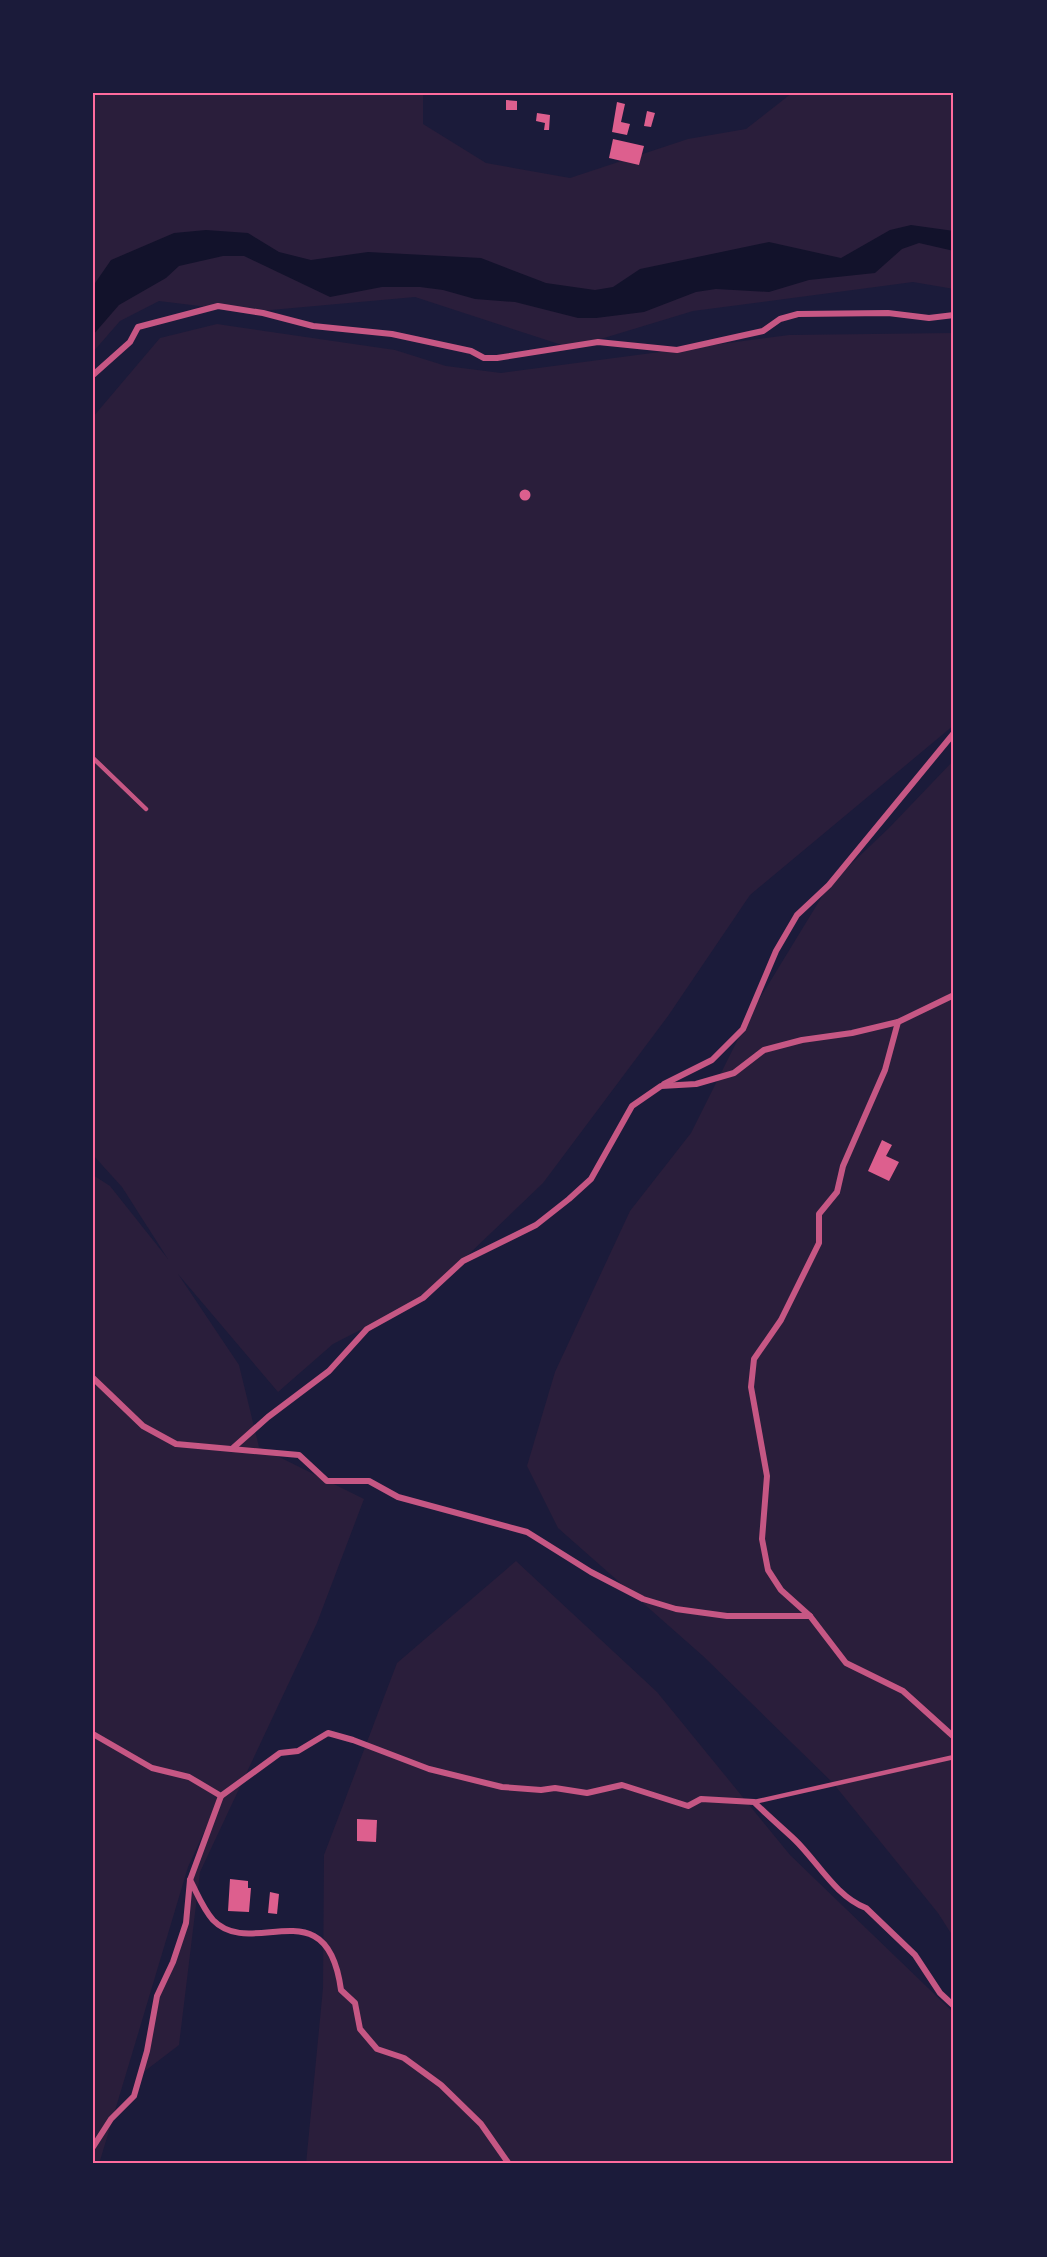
<svg xmlns="http://www.w3.org/2000/svg" width="1047" height="2257" viewBox="0 0 1047 2257" font-family="'Fira Sans Condensed',sans-serif">
<style>
.green{fill:#2a1e3b}
.water{fill:#12122b}
.building{fill:#dd5f8e}
.lines{fill:none;stroke-linecap:round;stroke-linejoin:round}
.service{stroke:#c65784;stroke-width:4.5}
.minor{stroke:#c65784;stroke-width:6}
.neatline{fill:none;stroke:#ff6b9d;stroke-width:2}
</style>
<rect width="100%" height="100%" fill="#1b1b3a"/>
<g class="green">
<path d="M93 93H423V124L486 163 570 178 688 139 746 129 792 93H954V289L913 282 693 311 571 348 415 297 248 312 159 301 120 321 93 352Z"/>
<path d="M217 324 395 350 446 366 501 373 789 335 954 333V725L750 895 668 1016 543 1183 423 1298 333 1344 278 1392 178 1274 239 1365 259 1447 364 1499 317 1623 200 1872 179 2045 141 2074 157 1996 186 1923 190 1880 216 1806 188 1867 99 2164H93V1175L110 1186 168 1259 122 1187 93 1155V417L160 338Z"/>
<path d="M954 760V1938L938 1913 833 1783 703 1656 558 1528 527 1466 555 1372 630 1211 691 1133 752 1011 829 885 889 828Z"/>
<path d="M516 1561 657 1692 790 1855 954 2013V2164H306L323 1988 324 1855 397 1663Z"/>
</g>
<path class="water" d="M911 225 954 231V251L919 243 902 249 875 273 809 280 769 292 716 289 696 292 644 312 596 318H578L515 302 475 299 443 290 420 287H382L330 297 244 256H223L179 266 166 278 119 305 93 335V286L111 260 174 233 206 230 248 233 279 252 311 260 368 252 481 258 546 283 595 290 613 287 640 269 769 242 841 258 890 230Z"/>
<g class="building">
<path d="M506 100 517 101V110H506Z"/>
<path d="M617 102 625 104 621 122 630 124 627 135 612 132Z"/>
<path d="M647 111 655 113 651 127 644 126Z"/>
<path d="M537 113 550 115 549 130H544L545 123 536 121Z"/>
<path d="M613 139 644 146 639 165 609 158Z"/>
<circle cx="525" cy="495" r="5.5"/>
<path d="M882 1140 892 1145 886 1156 899 1162 889 1181 868 1171Z"/>
<path d="M357 1819 377 1820 376 1842 357 1841Z"/>
<path d="M230 1879 248 1881V1888H251L249 1912 228 1911Z"/>
<path d="M270 1892 279 1894 277 1914 268 1913Z"/>
</g>
<g class="lines">
<g class="service">
<path d="M93 758 146 809"/>
<path d="M754 1802 954 1757"/>
</g>
<g class="minor">
<path d="M93 375 130 342 138 327 218 306 263 313 313 326 392 334 471 351 484 358H497L598 342 677 350 763 331 780 319 798 314 888 313 929 318 954 315"/>
<path d="M664 1084 712 1060 743 1029 776 951 797 915 829 885 954 733"/>
<path d="M93 1378 143 1426 176 1444 299 1455 327 1481H369L398 1497 527 1532 591 1572 643 1599 676 1609 727 1616H810L846 1663 903 1691 954 1737"/>
<path d="M233 1448 268 1417 329 1371 367 1329 423 1298 463 1261 536 1225 569 1199 591 1179 632 1106 661 1086 696 1084 734 1073 764 1050 802 1040 852 1033 898 1022 954 995"/>
<path d="M810 1616 781 1590 768 1570 762 1539 767 1476 751 1387 754 1359 781 1320 819 1243V1214L837 1192 843 1166 885 1070 898 1022"/>
<path d="M93 1734 152 1768 189 1777 221 1796 280 1753 298 1751 328 1733 353 1740 429 1769 502 1787 541 1790 555 1788 587 1793 622 1785 688 1806 701 1799 754 1802C767 1815 781 1827 795 1840 817 1861 836 1897 866 1908L915 1955 940 1993 954 2006"/>
<path d="M190 1880C197 1893 203 1909 213 1920 252 1961 327 1885 341 1990L355 2003 360 2029 377 2049 404 2058 441 2085 481 2124 509 2164"/>
<path d="M93 2147 111 2119 134 2096 147 2051 157 1996 173 1962 186 1923 190 1880 221 1796"/>
</g>
</g>
<rect width="1047" height="2257" fill="none" stroke="#1b1b3a" stroke-width="189"/>
<rect x="94" y="94" width="858" height="2068" class="neatline"/>
</svg>
